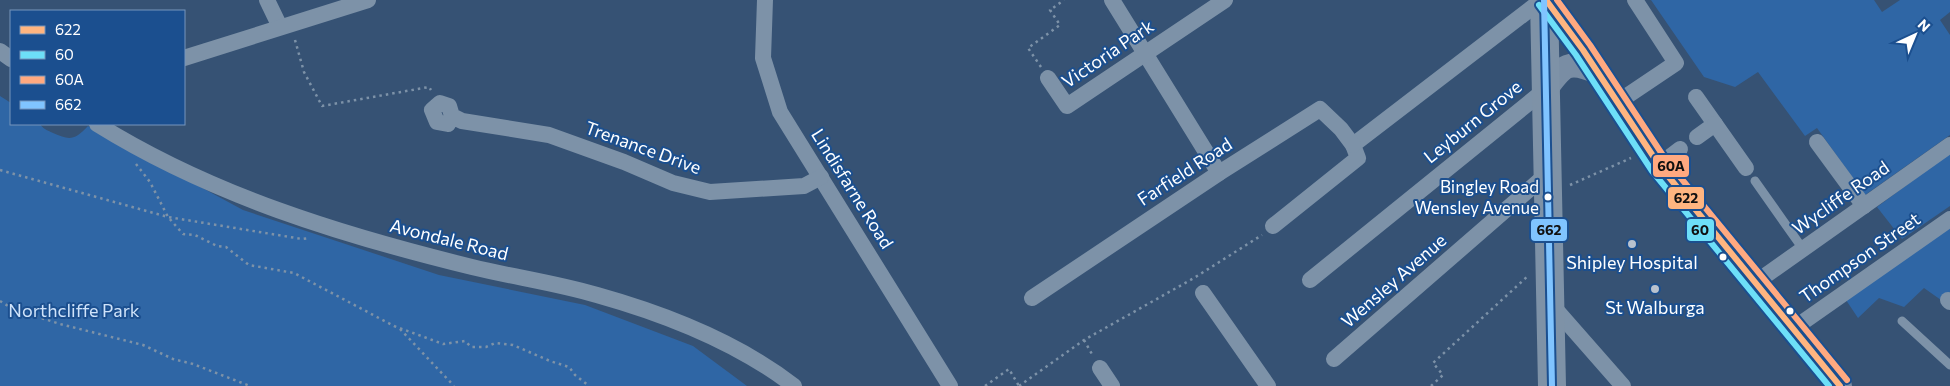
<svg xmlns="http://www.w3.org/2000/svg" width="1950" height="386" viewBox="0 0 1950 386" font-family="Commissioner,sans-serif">
<style>
.green{fill:#2f66a5}
.lines{fill:none;stroke-linecap:round;stroke-linejoin:round}
.path{stroke:#7d92a8;stroke-width:2.5;stroke-dasharray:2.5 4;stroke-linecap:butt}
.lane{stroke:#7d92a8;stroke-width:9}
.street{stroke:#7d92a8;stroke-width:16}
.secondary{stroke:#798da4;stroke-width:24}
.highway{stroke:#7e92a7;stroke-width:28}
.bus-1-casing{stroke:#1b4f8f;stroke-width:10}
.bus-2-casing{stroke:#1b4f8f;stroke-width:10}
.bus-3-casing{stroke:#1b4f8f;stroke-width:10}
.bus-4-casing{stroke:#1b4f8f;stroke-width:10}
.bus-1{stroke:#ffb580;stroke-width:6}
.bus-2{stroke:#6ddff8;stroke-width:6}
.bus-3{stroke:#ffa980;stroke-width:6}
.bus-4{stroke:#80c4ff;stroke-width:6}
.bus-dot{fill:#fff;stroke:#1b4f8f;stroke-width:2}
.poi-dot{fill:#b9c2ce;stroke:#1b4f8f;stroke-width:2}
.labels{text-anchor:middle;stroke-width:4;stroke-linejoin:round;paint-order:stroke}
.bus-label{font-size:17px;fill:#fff;stroke:#1b4f8f;text-anchor:end}
.street-label{font-size:18px;fill:#fff;stroke:#1b4f8f}
.poi-label{font-size:18px;fill:#fff;stroke:#1b4f8f}
.park-label{font-size:18px;fill:#cfe3fa;stroke:#1b4f8f}
.line-badge{stroke:#1b4f8f;stroke-width:2}
.pale-badge-label{font-size:14px;text-anchor:middle;font-weight:bold;fill:#111}
</style>
<rect width="100%" height="100%" fill="#365274"/>
<g class="green">
<path d="M1651 0H1874L1882 12 1900 0H1950V12L1940 20 1950 35V135L1865 195 1817 128 1805 136 1758 72 1735 87 1704 77Z"/>
<path d="M0 96 11 103V124H40C43 129 47 130 53 133 69 140 74 141 88 126L243 210 439 275 585 305 693 346 747 386H0Z"/>
<path d="M1950 153V206L1902 239 1877 207Z"/>
<path d="M1950 225V292L1941 300 1924 288 1904 307 1879 298 1858 318 1846 300Z"/>
</g>
<g class="lines">
<g class="path">
<path d="M295 40 304 72 322 106 429 87 431 90"/>
<path d="M1041 67 1028 48 1060 25 1050 10 1064 0"/>
<path d="M136 164 150 182 168 217 183 234 195 235 217 246 226 247 249 265 294 273 394 326 443 344 465 341 471 347H486L495 343 513 345 550 361 569 367 575 375 589 386"/>
<path d="M0 170 168 217 302 239 309 238"/>
<path d="M1570 185 1631 158"/>
<path d="M0 301 13 309 60 324 143 345 173 359 193 364 250 386"/>
<path d="M400 329 454 386"/>
<path d="M1084 340 1093 356"/>
<path d="M985 386 1009 369 1019 386"/>
<path d="M1019 386 1084 340 1194 278 1262 235"/>
<path d="M1431 386 1443 375 1433 363 1529 275"/>
</g>
<g class="lane">
<path d="M1755 181 1803 249"/>
<path d="M1902 321 1950 365"/>
</g>
<g class="street">
<path d="M267 0 280 27"/>
<path d="M765 0 763 58 780 112 950 386"/>
<path d="M1112 0 1219 173"/>
<path d="M0 51 11 59"/>
<path d="M184 58 368 0"/>
<path d="M1048 78 1067 106 1225 0"/>
<path d="M1696 97 1715 124 1697 137"/>
<path d="M1618 102 1676 63 1635 0"/>
<path d="M452 116 448 124 437 122 432 110 440 103 449 106 452 116 462 121 549 135 624 162 673 183 710 192 804 186 821 177"/>
<path d="M97 124C211 195 341 235 472 267 513 277 556 283 597 295 665 314 737 342 794 386"/>
<path d="M1715 124 1746 168"/>
<path d="M1817 142 1864 206"/>
<path d="M1659 165 1680 149"/>
<path d="M1273 226 1358 158 1353 145 1542 0"/>
<path d="M1310 280 1546 89"/>
<path d="M1755 283 1950 145"/>
<path d="M1203 293 1268 386"/>
<path d="M1032 298 1219 173 1320 109 1341 129 1353 145"/>
<path d="M1948 300 1950 302"/>
<path d="M1551 304 1623 386"/>
<path d="M1793 329 1950 219"/>
<path d="M1334 359 1547 174"/>
<path d="M1100 368 1112 386"/>
</g>
<g class="secondary">
<path d="M1546 0 1583 50 1659 165 1840 386"/>
<path d="M1546 89C1564 64 1568 60 1598 72"/>
</g>
<path class="highway" d="M1544 0 1552 386"/>
<defs>
<path id="bus-1" d="M1546 0 1583 50 1659 165 1840 386"/>
<path id="bus-2" d="M1539 5 1576 55 1652 171 1829 386"/>
<path id="bus-3" d="M1557 0 1590 45 1666 160 1847 380"/>
<path id="bus-4" d="M1544 0 1552 386"/>
</defs>
<use href="#bus-1" class="bus-1-casing"/>
<use href="#bus-2" class="bus-2-casing"/>
<use href="#bus-3" class="bus-3-casing"/>
<use href="#bus-4" class="bus-4-casing"/>
<use href="#bus-1" class="bus-1"/>
<use href="#bus-2" class="bus-2"/>
<use href="#bus-3" class="bus-3"/>
<use href="#bus-4" class="bus-4"/>
</g>
<g class="bus-dot">
<circle cx="1548" cy="197" r="4.5"/>
<circle cx="1723" cy="257" r="4.5"/>
<circle cx="1790" cy="311" r="4.5"/>
</g>
<g class="poi-dot">
<circle cx="1632" cy="244" r="5"/>
<circle cx="1655" cy="289" r="5"/>
</g>
<g class="labels">
<g class="bus-label">
<text x="1539" y="193">Bingley Road<tspan x="1539" dy="21">Wensley Avenue</tspan></text>
</g>
<g class="street-label">
<text transform="translate(1108 54) rotate(-34)" y="6">Victoria Park</text>
<text transform="translate(1473 122) rotate(-39)" y="6">Leyburn Grove</text>
<text transform="translate(643 148) rotate(20)" y="6">Trenance Drive</text>
<text transform="translate(1185 172) rotate(-33)" y="6">Farfield Road</text>
<text transform="translate(852 189) rotate(58)" y="6">Lindisfarne Road</text>
<text transform="translate(1841 198) rotate(-35)" y="6">Wycliffe Road</text>
<text transform="translate(449 240) rotate(14)" y="6">Avondale Road</text>
<text transform="translate(1860 258) rotate(-35)" y="6">Thompson Street</text>
<text transform="translate(1394 281) rotate(-41)" y="6">Wensley Avenue</text>
</g>
<g class="poi-label">
<text x="1632" y="269">Shipley Hospital</text>
<text x="1655" y="314">St Walburga</text>
</g>
<g class="park-label">
<text x="74" y="317">Northcliffe Park</text>
</g>
</g>
<g class="line-badge">
<rect x="1652" y="154" width="38" height="24" rx="5" fill="#ffa980"/>
<rect x="1667" y="186" width="38" height="24" rx="5" fill="#ffb580"/>
<rect x="1686" y="218" width="29" height="24" rx="5" fill="#6ddff8"/>
<rect x="1530" y="218" width="38" height="24" rx="5" fill="#80c4ff"/>
</g>
<g class="pale-badge-label">
<text x="1671" y="171">60A</text>
<text x="1686" y="203">622</text>
<text x="1700" y="235">60</text>
<text x="1549" y="235">662</text>
</g>
<rect x="10" y="10" width="175" height="115" fill="#1b4f8f" stroke="#7695bc"/>
<rect x="20" y="26" width="25" height="8" fill="#ffb580" stroke="#7695bc"/>
<text x="55" y="35" font-size="15" fill="#ffffff">622</text>
<rect x="20" y="51" width="25" height="8" fill="#6ddff8" stroke="#7695bc"/>
<text x="55" y="60" font-size="15" fill="#ffffff">60</text>
<rect x="20" y="76" width="25" height="8" fill="#ffa980" stroke="#7695bc"/>
<text x="55" y="85" font-size="15" fill="#ffffff">60A</text>
<rect x="20" y="101" width="25" height="8" fill="#80c4ff" stroke="#7695bc"/>
<text x="55" y="110" font-size="15" fill="#ffffff">662</text>
<g transform="translate(1915 35) rotate(44)" stroke="#1b4f8f" stroke-width="4" paint-order="stroke">
<path d="M0-4L9 19L0 12L-9 19Z" fill="#ffffff"/>
<text y="-8" font-size="14" font-weight="bold" text-anchor="middle" fill="#ffffff">N</text>
</g>
</svg>
